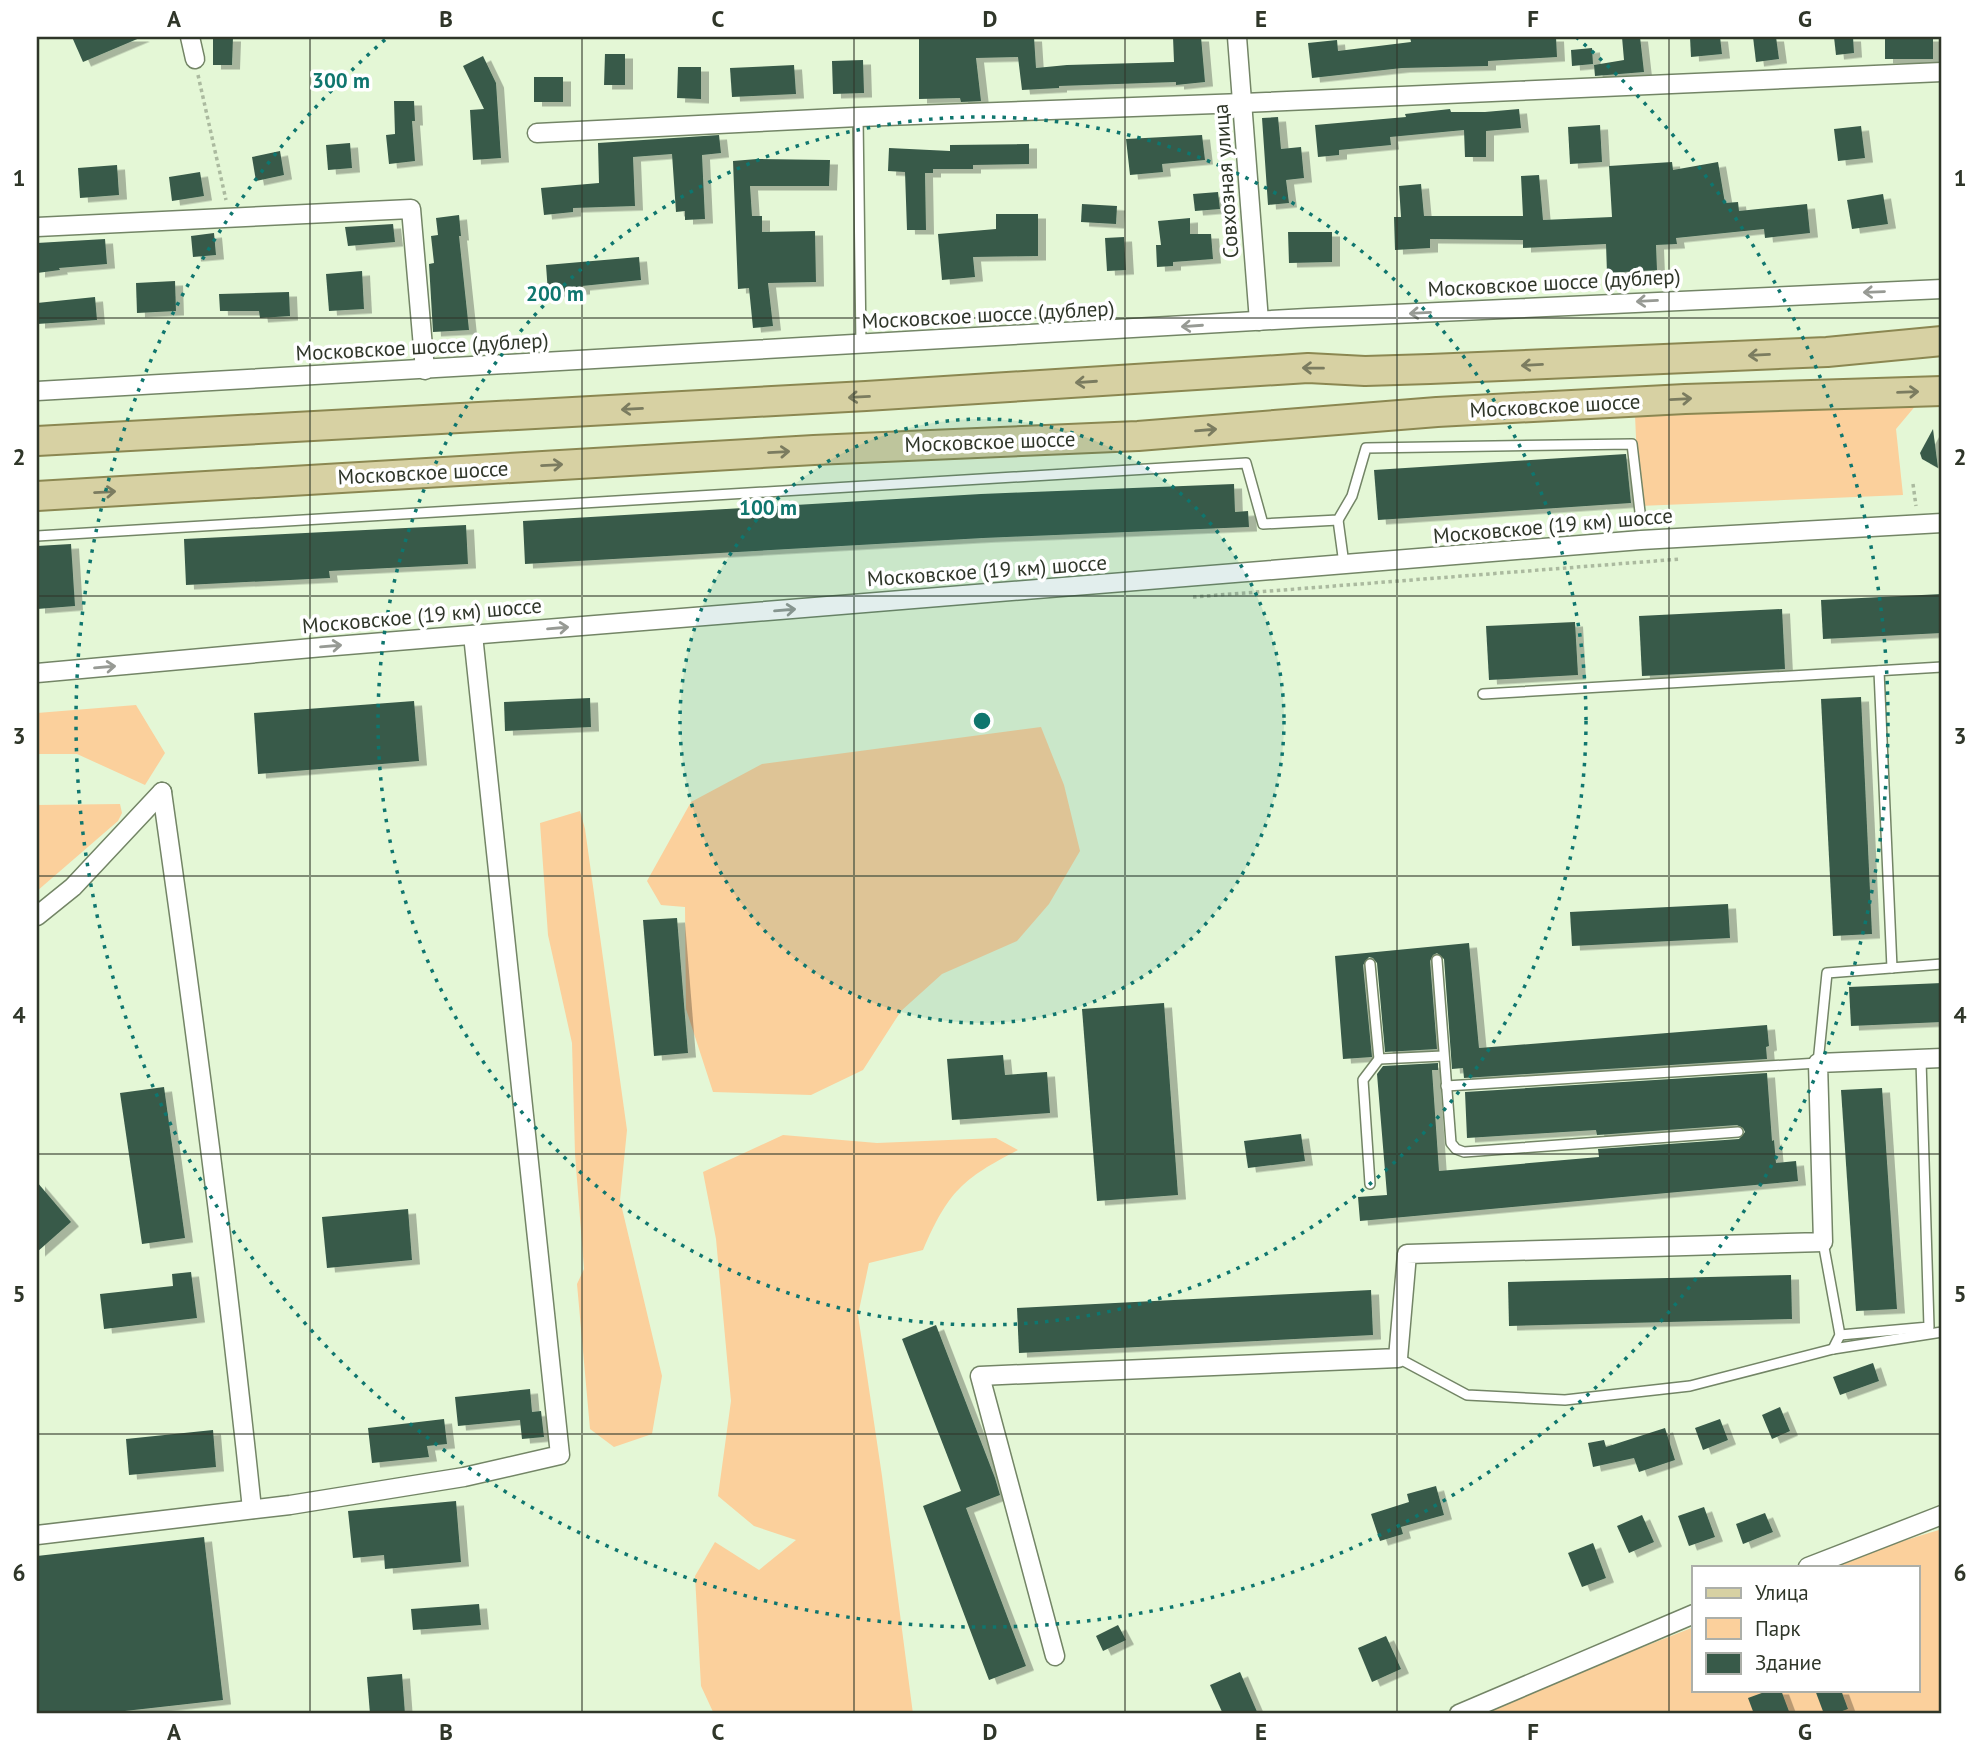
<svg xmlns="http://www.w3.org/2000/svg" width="1979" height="1751" viewBox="0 0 1979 1751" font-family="'PT Sans',sans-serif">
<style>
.green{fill:#fbd09c}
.building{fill:#385a49;filter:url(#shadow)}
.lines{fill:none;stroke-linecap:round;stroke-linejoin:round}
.lane-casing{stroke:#738566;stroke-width:12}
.street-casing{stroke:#738566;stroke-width:21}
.primary-casing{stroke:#8b8751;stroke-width:32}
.path{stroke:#abba9f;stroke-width:3.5;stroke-dasharray:3.5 3.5;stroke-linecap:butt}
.lane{stroke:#fff;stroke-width:9}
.street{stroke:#fff;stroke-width:18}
.primary{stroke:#d7d1a3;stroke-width:28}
.oneway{stroke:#979a94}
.oneway2{stroke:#7b7c60}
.grid{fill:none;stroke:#2f3629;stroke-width:2;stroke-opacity:0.55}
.ring{fill:none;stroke:#0f766e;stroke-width:3.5;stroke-dasharray:3.5 7}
.labels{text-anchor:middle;stroke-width:7;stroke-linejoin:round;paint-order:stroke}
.street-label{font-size:21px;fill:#2f3629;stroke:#fff}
.centre{fill:#0f766e;stroke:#fff;stroke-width:3.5}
.ring-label{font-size:21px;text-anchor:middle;font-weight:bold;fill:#0f766e;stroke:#fff;stroke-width:7;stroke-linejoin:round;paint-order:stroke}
.neatline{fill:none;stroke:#2f3629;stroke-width:2.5}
.grid-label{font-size:23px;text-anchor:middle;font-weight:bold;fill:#2f3629}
</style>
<defs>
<filter id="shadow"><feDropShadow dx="8" dy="4.5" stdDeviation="0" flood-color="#0004"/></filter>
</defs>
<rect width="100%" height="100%" fill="#e4f7d6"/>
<g class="green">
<path d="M1917 404 1896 429 1903 495 1639 506 1635 415Z"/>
<path d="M136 705 165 753 145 785 77 754H37V713Z"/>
<path d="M1041 727 1064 785 1080 851 1049 904 1017 941 942 974 901 1011 863 1070 811 1095 713 1092 686 1009 685 907 661 905 647 881 691 802 762 764Z"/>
<path d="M120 804 122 813 118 821 37 891V805Z"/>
<path d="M580 811 585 829 627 1130 620 1200 662 1376 652 1434 614 1447 590 1429 577 1284 584 1269 575 1154 572 1043 548 935 540 823Z"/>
<path d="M783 1135 877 1143 996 1138 1018 1150C962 1179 948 1192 923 1250L869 1263 858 1315 882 1476 913 1714H714L701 1686 695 1576 715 1542 759 1570 796 1540 754 1526 718 1496 731 1401 716 1239 703 1172Z"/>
<path d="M1942 1529V1714H1472L1694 1627V1690H1918V1567H1826L1841 1560Z"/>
</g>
<g class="building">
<path d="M72 37H142L83 62Z"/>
<path d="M213 37H233L232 65H213Z"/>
<path d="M919 37H1034L1036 68 1067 65 1174 62 1173 37H1201L1205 82 1176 85V82L1059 86V88L1022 90 1018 57 976 58 981 101 961 102 960 98 919 99Z"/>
<path d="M1410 37H1556L1557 57 1488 61V66L1402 68 1312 78 1308 43 1337 40 1338 51 1411 42Z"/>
<path d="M1622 37H1640L1644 72 1595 76 1594 65 1624 60Z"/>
<path d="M1690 37H1720L1722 54 1691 57Z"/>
<path d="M1753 37H1776L1779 59 1756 62Z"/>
<path d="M1834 37H1853L1854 53 1836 55Z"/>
<rect x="1885" y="37" width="48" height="22"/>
<path d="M1592 48 1593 64 1572 66 1571 50Z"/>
<path d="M605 54H625V85H604Z"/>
<path d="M483 56 496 83 501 158 473 160 470 110 484 109 463 66Z"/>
<path d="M863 60 864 93 833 94 832 61Z"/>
<path d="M794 65 796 94 732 97 730 68Z"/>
<path d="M678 67H701V99L677 98Z"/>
<rect x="534" y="77" width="29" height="25"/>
<path d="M394 101H414L415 121H412L415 161 389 164 386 135 395 134Z"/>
<path d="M1450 109 1451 112H1485L1519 109 1521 128 1486 131V157H1465L1464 130 1390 137 1391 145 1339 150V155L1318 157 1315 125 1406 117 1405 114Z"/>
<path d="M1278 117 1281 149 1301 147 1304 178 1286 180 1289 203 1268 205 1262 118Z"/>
<path d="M1600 125 1602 162 1570 164 1568 127Z"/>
<path d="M1861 126 1865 158 1838 161 1834 129Z"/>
<path d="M719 135 721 153 702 155 705 219 685 220V211L676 212 672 154 633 157 635 206 573 208V212L544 215 541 188 599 183 598 143Z"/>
<path d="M1202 135 1205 160 1162 164 1163 172 1130 175 1126 139Z"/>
<path d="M350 143 352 168 328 170 326 145Z"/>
<path d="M1029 144V164L973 165V169H933V173H925L926 230H907L905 172 888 171 889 148 950 151V145Z"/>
<path d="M280 151 284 175 256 181 252 157Z"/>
<path d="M757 159 830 160 829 186H750L752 216H762V232L815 231 816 282 768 283 773 326 753 328 749 288 738 289 733 161Z"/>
<path d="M1672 162 1673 170 1718 162 1725 203 1738 202 1739 211 1807 204 1810 233 1765 238 1764 229 1676 238 1677 244 1656 245 1657 270 1607 273 1606 244 1523 248V240L1430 239V248L1395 250 1394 217H1401L1399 186 1421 184 1424 216H1523L1521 176 1539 175 1543 220 1612 217 1609 166Z"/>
<path d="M117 165 119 195 80 198 78 168Z"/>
<path d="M200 172 204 196 172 201 169 177Z"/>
<path d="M1218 192 1220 209 1195 211 1193 194Z"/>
<path d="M1883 194 1888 224 1852 229 1847 200Z"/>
<path d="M1082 204 1117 206 1116 224 1081 222Z"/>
<path d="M996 214H1038V256L973 257 975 277 942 280 938 234 996 229Z"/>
<path d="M459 215 461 236H459L469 330 433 332 429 264 434 263 431 236 438 235 436 218Z"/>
<path d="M1190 218V234H1211L1213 259 1173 262V266L1157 267 1156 245H1161L1158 221Z"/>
<path d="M393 224 395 242 348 246 345 227Z"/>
<path d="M1288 232H1332V262L1289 263Z"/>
<path d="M214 233 216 255 193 257 191 236Z"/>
<path d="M1124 237 1126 270 1107 271 1105 238Z"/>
<path d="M105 239 107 264 59 268 60 270 37 273V243Z"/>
<path d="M639 257 641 280 582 286V290L548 293 546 265Z"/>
<path d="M362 271 364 309 329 311 326 274Z"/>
<path d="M175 281 176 311 137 313 136 283Z"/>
<path d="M289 292 290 316 260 318 259 311H220L219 294Z"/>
<path d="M95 297 97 320 37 324V303Z"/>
<path d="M1933 429 1938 468 1922 459 1920 453Z"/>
<path d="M1626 454 1631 503 1378 520 1374 470Z"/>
<path d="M1234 484 1235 512 1248 511 1249 527 983 538 525 564 523 521 981 494Z"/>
<path d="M466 525 468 564 329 571 330 578 186 585 184 539Z"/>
<path d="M71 544 75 606 37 609V546Z"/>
<path d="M1942 594V633L1823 639 1821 600Z"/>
<path d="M1782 609 1785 669 1642 676 1639 616Z"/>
<path d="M1575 622 1578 675 1489 680 1486 626Z"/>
<path d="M1861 697 1872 934 1833 936 1821 699Z"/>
<path d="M590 698 591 727 505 731 504 702Z"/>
<path d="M414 701 419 761 258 774 254 713Z"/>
<path d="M1728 904 1730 938 1572 946 1570 912Z"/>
<path d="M677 918 688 1053 654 1056 643 920Z"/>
<path d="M1469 943 1479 1048 1767 1025 1769 1046 1766 1047 1767 1059 1464 1078 1463 1068 1452 1069 1444 959 1437 953 1433 955 1430 961 1437 1049 1385 1052 1377 963 1373 958 1369 957 1363 965 1372 1057 1343 1059 1335 956Z"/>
<path d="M1942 983V1022L1851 1026 1849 987Z"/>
<path d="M1164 1003 1178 1195 1097 1201 1082 1009Z"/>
<path d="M1003 1055 1005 1075 1047 1072 1050 1113 952 1120 947 1059Z"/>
<path d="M1438 1063V1070H1432L1439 1171 1599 1157 1598 1149 1739 1139 1745 1132 1743 1128 1737 1125 1597 1135 1596 1130 1467 1138 1465 1092 1767 1073 1772 1141 1774 1140 1776 1163 1796 1161 1798 1181 1360 1221 1358 1197 1387 1195 1377 1074 1383 1066Z"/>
<path d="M164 1087 185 1238 142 1244 120 1093Z"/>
<path d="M1882 1088 1897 1309 1856 1311 1841 1090Z"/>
<path d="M1301 1134 1305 1161 1248 1168 1244 1141Z"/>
<path d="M37 1182 71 1222 37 1252Z"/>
<path d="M408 1209 412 1260 327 1268 322 1217Z"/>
<path d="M191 1272 197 1318 104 1329 100 1294 173 1286 172 1274Z"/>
<path d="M1791 1275 1792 1319 1509 1326 1508 1282Z"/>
<path d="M1371 1290 1373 1335 1019 1353 1017 1308Z"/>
<path d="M936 1325 995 1478 1000 1495 966 1508 1026 1666 989 1680 923 1506 961 1491 902 1339Z"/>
<path d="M1873 1363 1879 1381 1840 1395 1833 1377Z"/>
<path d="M530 1389 532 1412 541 1411 544 1437 522 1439 520 1420 458 1426 455 1397Z"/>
<path d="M1780 1407 1790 1431 1772 1439 1762 1415Z"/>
<path d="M444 1419 447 1444 427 1446 429 1457 372 1463 368 1428Z"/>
<path d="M1720 1419 1728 1440 1703 1450 1695 1428Z"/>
<path d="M1665 1428 1675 1460 1639 1472 1634 1458 1593 1467 1588 1443 1604 1440 1606 1447Z"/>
<path d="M213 1430 216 1467 129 1475 126 1439Z"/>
<path d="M1436 1486 1444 1515 1401 1527 1403 1534 1380 1541 1371 1514 1409 1502 1407 1494Z"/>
<path d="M456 1501 461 1562 385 1569 384 1555 353 1558 348 1511Z"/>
<path d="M1704 1507 1715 1537 1689 1546 1678 1516Z"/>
<path d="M1765 1513 1773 1532 1743 1544 1736 1524Z"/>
<path d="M1642 1515 1654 1542 1629 1553 1617 1526Z"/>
<path d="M204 1537 223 1700 98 1714H37V1556Z"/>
<path d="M1593 1543 1606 1578 1582 1587 1568 1553Z"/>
<path d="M479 1604 481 1625 413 1630 411 1609Z"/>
<path d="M1118 1625 1126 1640 1103 1651 1096 1636Z"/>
<path d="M1386 1636 1401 1669 1372 1682 1358 1648Z"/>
<path d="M1240 1672 1258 1714H1223L1210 1685Z"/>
<path d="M402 1674 405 1714H370L367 1677Z"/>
<path d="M1770 1690H1781L1790 1714H1754L1748 1698Z"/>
<path d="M1815 1690H1841L1848 1709 1834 1714H1824Z"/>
</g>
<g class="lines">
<defs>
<g id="lane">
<path d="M858 117 861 345"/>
<path d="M1338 520 1344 564"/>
<path d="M37 536 1246 463 1263 524 1338 520 1352 496 1366 448 1632 444 1640 512"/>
<path d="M1879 671 1892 968"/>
<path d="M1483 694 1942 667"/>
<path d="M1437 960 1451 1143 1456 1149 1464 1152 1738 1132"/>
<path d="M1370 964 1379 1059 1443 1056"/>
<path d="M1446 1086 1818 1063 1827 973 1942 964"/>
<path d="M1370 1184 1363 1080 1379 1059"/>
<path d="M1823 1242 1840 1335 1833 1349"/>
<path d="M1840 1335 1929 1327 1921 1060"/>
<path d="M1398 1358 1467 1395 1565 1400 1690 1386 1833 1349 1942 1332"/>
</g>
<g id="street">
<path d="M190 37 195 59"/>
<path d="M1237 37 1259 321"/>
<path d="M537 133 858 117 1243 103 1942 72"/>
<path d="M37 227 411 209 425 370"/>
<path d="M37 391 1307 318 1942 289"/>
<path d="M37 673 323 647 1641 540 1942 523"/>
<path d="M162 792C196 1031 227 1269 252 1509"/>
<path d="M37 916 73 887 162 792"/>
<path d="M37 1535 290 1505 464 1477 560 1455 473 635"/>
<path d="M1808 1567 1942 1515"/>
<path d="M1055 1656 980 1376 1398 1358 1407 1254 1823 1242 1818 1063 1942 1058"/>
<path d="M1459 1714 1694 1614"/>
</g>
<g id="primary">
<path d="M37 441 866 396 1308 368 1365 371 1430 369 1827 352 1942 341"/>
<path d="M37 496 814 450 1138 436 1437 412 1685 399 1942 391"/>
</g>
</defs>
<use href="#lane" class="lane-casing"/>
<use href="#street" class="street-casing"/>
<use href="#primary" class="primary-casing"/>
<g class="path">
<path d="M198 75 226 200"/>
<path d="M1913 484 1916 506"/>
<path d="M1193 597 1681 559"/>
</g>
<use href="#lane" class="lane"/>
<use href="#street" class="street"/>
<use href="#primary" class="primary"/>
</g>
<defs><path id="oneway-shaft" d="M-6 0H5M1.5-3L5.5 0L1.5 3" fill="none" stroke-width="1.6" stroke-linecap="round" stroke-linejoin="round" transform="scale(1.75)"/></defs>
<g class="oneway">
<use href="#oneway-shaft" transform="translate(1874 292) rotate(178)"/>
<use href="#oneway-shaft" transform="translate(1647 301) rotate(177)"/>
<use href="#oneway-shaft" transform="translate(1420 313) rotate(177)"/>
<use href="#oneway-shaft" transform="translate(1192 326) rotate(176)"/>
<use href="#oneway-shaft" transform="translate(785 610) rotate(-5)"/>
<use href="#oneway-shaft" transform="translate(558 628) rotate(-5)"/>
<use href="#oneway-shaft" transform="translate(331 646) rotate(-5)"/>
<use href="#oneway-shaft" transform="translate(105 667) rotate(-5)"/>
</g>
<g class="oneway2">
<use href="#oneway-shaft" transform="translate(1759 355) rotate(177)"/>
<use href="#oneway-shaft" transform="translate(1532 365) rotate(177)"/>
<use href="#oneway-shaft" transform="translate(1313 368) rotate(-179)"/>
<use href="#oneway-shaft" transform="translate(1086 382) rotate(176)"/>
<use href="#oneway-shaft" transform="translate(1908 392) rotate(-2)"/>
<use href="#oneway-shaft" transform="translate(859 397) rotate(177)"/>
<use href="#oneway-shaft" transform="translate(1681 399) rotate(-3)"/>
<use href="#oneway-shaft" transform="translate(632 409) rotate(177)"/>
<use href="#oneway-shaft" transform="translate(1206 430) rotate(-5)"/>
<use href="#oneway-shaft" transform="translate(779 452) rotate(-3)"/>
<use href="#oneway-shaft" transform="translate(552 465) rotate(-3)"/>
<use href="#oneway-shaft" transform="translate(105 492) rotate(-3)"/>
</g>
<path class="grid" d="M310 37V1714M582 37V1714M854 37V1714M1125 37V1714M1397 37V1714M1669 37V1714M37 318H1942M37 596H1942M37 876H1942M37 1154H1942M37 1434H1942"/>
<circle cx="982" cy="721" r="302" fill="#0f766e" fill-opacity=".12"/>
<g class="ring">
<circle cx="982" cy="721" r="302"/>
<circle cx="982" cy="721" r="604"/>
<path d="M1576 37A906 906 0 1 1 388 37"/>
</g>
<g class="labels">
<g class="street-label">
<text transform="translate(1226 181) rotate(-94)" y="7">Совхозная улица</text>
<text transform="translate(1554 283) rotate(-3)" y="7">Московское шоссе (дублер)</text>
<text transform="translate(988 315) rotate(-3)" y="7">Московское шоссе (дублер)</text>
<text transform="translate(422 347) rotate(-3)" y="7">Московское шоссе (дублер)</text>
<text transform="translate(1555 406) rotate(-3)" y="7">Московское шоссе</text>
<text transform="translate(990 442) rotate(-2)" y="7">Московское шоссе</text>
<text transform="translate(423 473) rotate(-3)" y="7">Московское шоссе</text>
<text transform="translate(1553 526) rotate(-5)" y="7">Московское (19 км) шоссе</text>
<text transform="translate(987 571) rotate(-4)" y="7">Московское (19 км) шоссе</text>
<text transform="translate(422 616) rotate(-5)" y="7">Московское (19 км) шоссе</text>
</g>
</g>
<circle cx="982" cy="721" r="10" class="centre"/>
<g class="ring-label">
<text x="341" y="88">300 m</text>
<text x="555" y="301">200 m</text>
<text x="768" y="515">100 m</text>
</g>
<rect width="1979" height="1751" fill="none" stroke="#ffffff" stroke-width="77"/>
<rect x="1692" y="1566" width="228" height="126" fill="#ffffff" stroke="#acafa9" stroke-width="2"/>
<rect x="1706" y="1588" width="35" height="10" fill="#d7d1a3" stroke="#acafa9" stroke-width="2"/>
<text x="1755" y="1600" font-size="21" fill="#2f3629">Улица</text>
<rect x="1706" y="1618" width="35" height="21" fill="#fbd09c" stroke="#acafa9" stroke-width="2"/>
<text x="1755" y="1636" font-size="21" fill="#2f3629">Парк</text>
<rect x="1706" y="1653" width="35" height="21" fill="#385a49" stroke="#acafa9" stroke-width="2"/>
<text x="1755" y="1670" font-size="21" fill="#2f3629">Здание</text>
<rect x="38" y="38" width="1902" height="1674" class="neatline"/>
<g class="grid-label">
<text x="174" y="27">A</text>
<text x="446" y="27">B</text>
<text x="718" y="27">C</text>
<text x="990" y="27">D</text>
<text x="1261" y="27">E</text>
<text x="1533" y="27">F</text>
<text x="1805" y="27">G</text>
<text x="19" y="186">1</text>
<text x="1960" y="186">1</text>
<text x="19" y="465">2</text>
<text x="1960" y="465">2</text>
<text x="19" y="744">3</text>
<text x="1960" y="744">3</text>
<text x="19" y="1023">4</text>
<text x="1960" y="1023">4</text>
<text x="19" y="1302">5</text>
<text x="1960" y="1302">5</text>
<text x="19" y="1581">6</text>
<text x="1960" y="1581">6</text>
<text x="174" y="1740">A</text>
<text x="446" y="1740">B</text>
<text x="718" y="1740">C</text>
<text x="990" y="1740">D</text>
<text x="1261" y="1740">E</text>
<text x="1533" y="1740">F</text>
<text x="1805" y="1740">G</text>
</g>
</svg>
